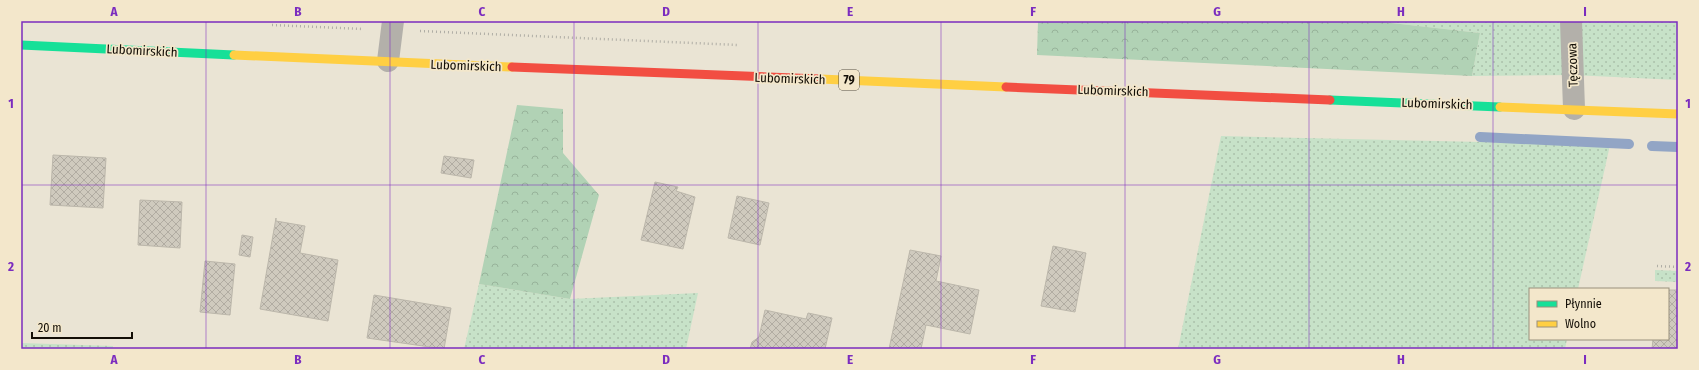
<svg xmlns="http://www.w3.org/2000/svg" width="1699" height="370" viewBox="0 0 1699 370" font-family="'Fira Sans Condensed',sans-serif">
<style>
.grass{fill:url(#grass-dots)}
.forest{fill:url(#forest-crowns)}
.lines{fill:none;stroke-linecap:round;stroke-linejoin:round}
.stream{stroke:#92a5c5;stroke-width:10}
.building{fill:url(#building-cross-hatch);stroke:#bcb7ab}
.path{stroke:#afada5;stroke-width:2.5;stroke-dasharray:1 3;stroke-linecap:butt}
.street{stroke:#b3b0aa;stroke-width:22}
.fast{stroke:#16e098;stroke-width:9}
.slow{stroke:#ffcf43;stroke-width:9}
.jam{stroke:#f24e42;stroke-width:9}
.grid{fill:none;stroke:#7b2cbf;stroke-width:1;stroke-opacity:0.55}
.labels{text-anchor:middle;stroke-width:3.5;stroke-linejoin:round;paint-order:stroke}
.shield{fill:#f3e7cb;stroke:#564f41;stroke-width:1}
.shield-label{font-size:12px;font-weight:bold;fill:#130e06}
.street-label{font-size:13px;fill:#130e06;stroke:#f3e7cb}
.neatline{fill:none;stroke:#7b2cbf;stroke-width:1.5}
.grid-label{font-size:13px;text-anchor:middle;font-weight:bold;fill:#7b2cbf}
</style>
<defs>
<pattern id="grass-dots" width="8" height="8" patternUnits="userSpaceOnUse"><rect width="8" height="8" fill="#c7e2c8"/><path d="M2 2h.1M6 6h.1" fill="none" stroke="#aac1aa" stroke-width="1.8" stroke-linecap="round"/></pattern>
<pattern id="forest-crowns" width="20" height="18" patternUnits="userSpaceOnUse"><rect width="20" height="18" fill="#b1d2b5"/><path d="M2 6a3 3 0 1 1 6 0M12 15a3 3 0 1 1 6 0" fill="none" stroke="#97b39a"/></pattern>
<pattern id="building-cross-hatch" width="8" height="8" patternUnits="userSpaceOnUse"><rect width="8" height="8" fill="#cfcabe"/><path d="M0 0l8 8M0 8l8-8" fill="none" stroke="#b1aca2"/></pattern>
</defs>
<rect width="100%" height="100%" fill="#eae4d4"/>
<g class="grass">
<path d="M1374 21H1678V80L1572 75 1472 76 1480 33Z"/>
<path d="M1221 136 1610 145 1578 289H1530V339H1567L1565 349H1178Z"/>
<path d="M1655 270 1678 271V282L1655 281Z"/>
<path d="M479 284 570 299 698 293 686 349H464Z"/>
<path d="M21 343 113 346V349H21Z"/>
</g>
<g class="forest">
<path d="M1038 21H1374L1480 33 1472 76 1037 55Z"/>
<path d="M517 105 563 109V153L599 195 570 299 479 284Z"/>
</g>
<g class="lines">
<g class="stream">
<path d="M1480 137 1629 144"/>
<path d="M1652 146 1678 147"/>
</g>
</g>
<g class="building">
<path d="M53 155 106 158 103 208 50 205Z"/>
<path d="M444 156 474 160 471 178 441 173Z"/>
<path d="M655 182 678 187 676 191 695 197 683 249 641 240Z"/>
<path d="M737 196 769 203 760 245 728 238Z"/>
<path d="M140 200 182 202 180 248 138 245Z"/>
<path d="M276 218V221L305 226 300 253 338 260 328 321 260 309Z"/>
<path d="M242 235 253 237 250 257 239 255Z"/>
<path d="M1053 246 1086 253 1075 312 1041 306Z"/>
<path d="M910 250 941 256 936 281 979 290 970 334 926 325 921 349H889Z"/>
<path d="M205 261 235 264 230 315 200 312Z"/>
<path d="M1668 290H1678V349H1652L1653 339H1668Z"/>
<path d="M374 295 451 308 444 349 367 338Z"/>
<path d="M765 310 806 319 808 313 832 318 825 349H750L752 342 759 337Z"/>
</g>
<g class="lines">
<g class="path">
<path d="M272 25 363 29"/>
<path d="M420 31 738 45"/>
<path d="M1657 266 1678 267"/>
</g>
<g class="street">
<path d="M1571 21 1574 109"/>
<path d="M388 61 393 21"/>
</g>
<g class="fast">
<path d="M21 45 234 55"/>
<path d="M1330 100 1500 107"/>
</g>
<g class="slow">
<path d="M234 55 512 67"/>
<path d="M820 79 1006 87"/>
<path d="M1500 107 1678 114"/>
</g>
<g class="jam">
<path d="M512 67 820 79"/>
<path d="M1006 87 1330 100"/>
</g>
</g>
<path class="grid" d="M206 21V349M390 21V349M574 21V349M758 21V349M941 21V349M1125 21V349M1309 21V349M1493 21V349M21 185H1678"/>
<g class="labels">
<rect class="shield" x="839" y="70" width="20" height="20" rx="3"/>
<g class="shield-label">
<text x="849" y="84">79</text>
</g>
<g class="street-label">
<text transform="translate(142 50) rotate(3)" y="5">Lubomirskich</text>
<text transform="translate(466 65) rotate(2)" y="5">Lubomirskich</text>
<text transform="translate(1572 65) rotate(-92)" y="5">Tęczowa</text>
<text transform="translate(790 78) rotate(2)" y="5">Lubomirskich</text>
<text transform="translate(1113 90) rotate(2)" y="5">Lubomirskich</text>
<text transform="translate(1437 103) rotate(2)" y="5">Lubomirskich</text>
</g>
</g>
<rect width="1699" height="370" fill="none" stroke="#f3e7cb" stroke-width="44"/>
<rect x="1529" y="288" width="140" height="52" fill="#f3e7cb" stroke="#99907c"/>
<rect x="1537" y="301" width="20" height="6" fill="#16e098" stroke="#99907c"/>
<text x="1565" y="308" font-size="12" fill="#130e06">Płynnie</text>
<rect x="1537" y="321" width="20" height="6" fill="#ffcf43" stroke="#99907c"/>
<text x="1565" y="328" font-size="12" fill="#130e06">Wolno</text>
<path d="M32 332v6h100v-6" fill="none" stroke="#130e06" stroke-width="2"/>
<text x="38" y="332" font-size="12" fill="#130e06" stroke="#f3e7cb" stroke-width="3" paint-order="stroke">20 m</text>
<rect x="22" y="22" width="1655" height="326" class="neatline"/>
<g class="grid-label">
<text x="114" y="16">A</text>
<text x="298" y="16">B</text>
<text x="482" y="16">C</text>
<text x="666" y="16">D</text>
<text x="850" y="16">E</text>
<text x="1033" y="16">F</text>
<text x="1217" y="16">G</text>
<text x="1401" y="16">H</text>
<text x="1585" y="16">I</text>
<text x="11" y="108">1</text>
<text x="1688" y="108">1</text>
<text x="11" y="271">2</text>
<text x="1688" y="271">2</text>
<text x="114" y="364">A</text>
<text x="298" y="364">B</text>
<text x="482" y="364">C</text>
<text x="666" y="364">D</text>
<text x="850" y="364">E</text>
<text x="1033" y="364">F</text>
<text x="1217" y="364">G</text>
<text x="1401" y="364">H</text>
<text x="1585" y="364">I</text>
</g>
</svg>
